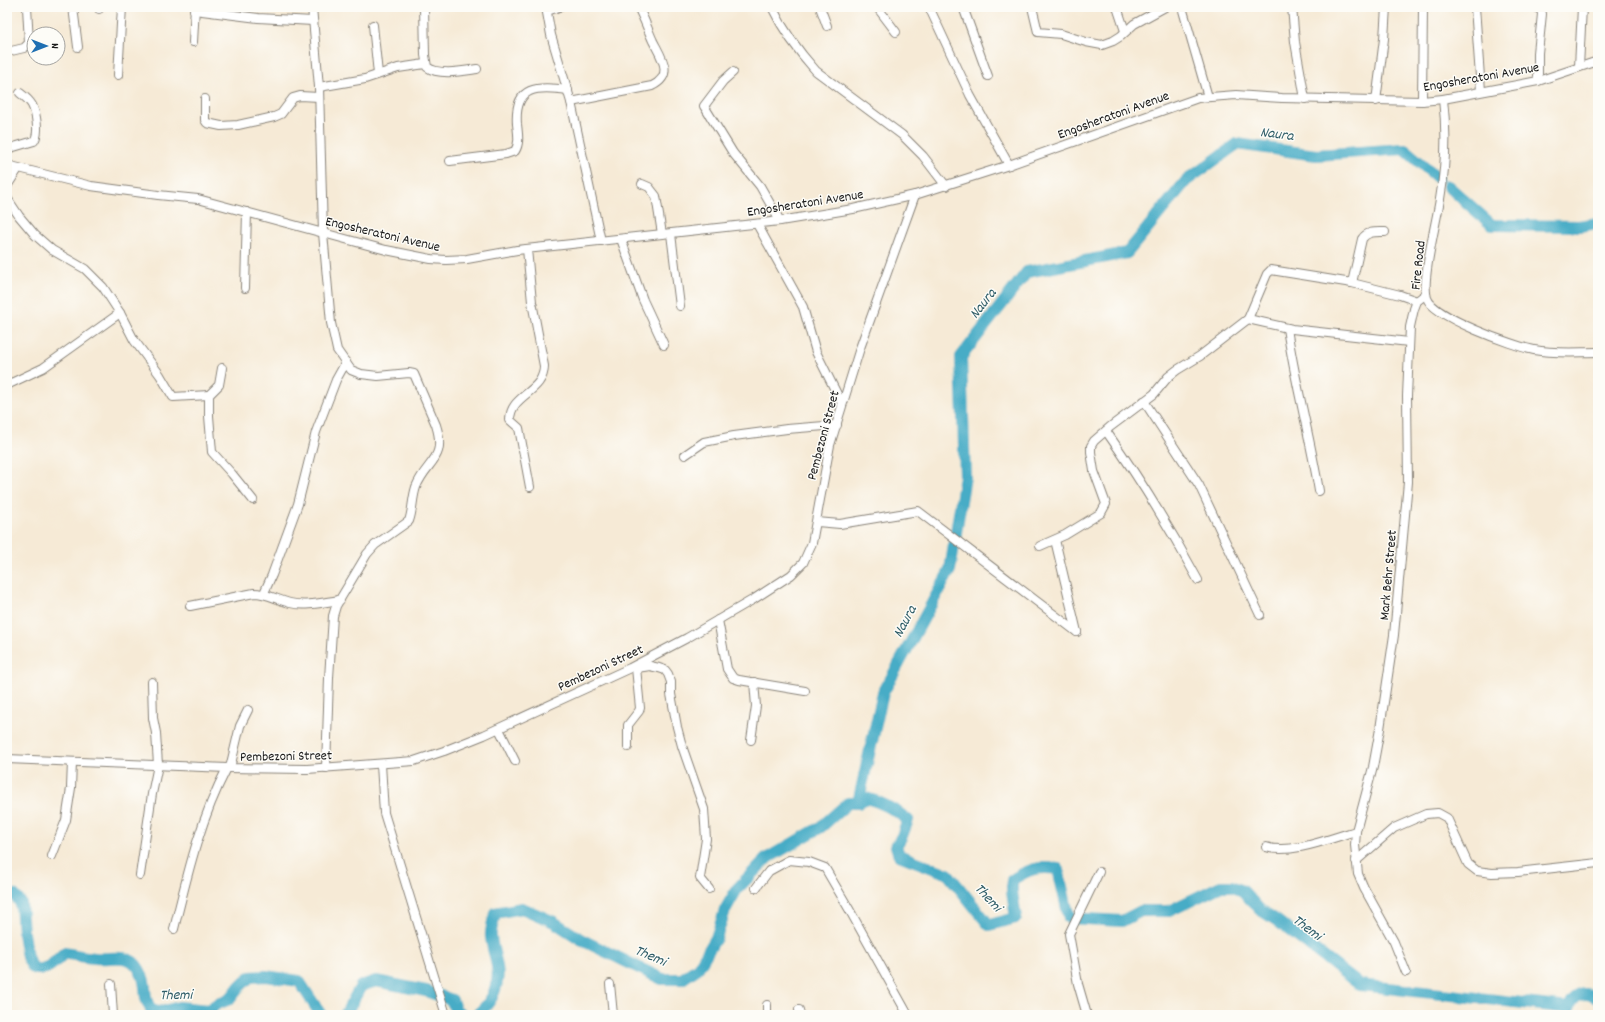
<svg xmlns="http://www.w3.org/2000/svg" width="1605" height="1022" viewBox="0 0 1605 1022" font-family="Dekko,sans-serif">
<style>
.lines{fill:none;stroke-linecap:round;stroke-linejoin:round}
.river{stroke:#47acc6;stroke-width:12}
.minor-casing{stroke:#898379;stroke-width:10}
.minor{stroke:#fff;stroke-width:8}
.labels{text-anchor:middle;stroke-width:3;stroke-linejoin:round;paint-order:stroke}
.street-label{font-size:14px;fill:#1c1c1c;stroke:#fdfcf7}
.water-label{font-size:15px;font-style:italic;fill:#2f5d68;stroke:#fdfcf7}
</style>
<rect width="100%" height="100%" fill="#fdfcf7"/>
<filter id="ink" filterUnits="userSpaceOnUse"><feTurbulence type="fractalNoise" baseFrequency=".025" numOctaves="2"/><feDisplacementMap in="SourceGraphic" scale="8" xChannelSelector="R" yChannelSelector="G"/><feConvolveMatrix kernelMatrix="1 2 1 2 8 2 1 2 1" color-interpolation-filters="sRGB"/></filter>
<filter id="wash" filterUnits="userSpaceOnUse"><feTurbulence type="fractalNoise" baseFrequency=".012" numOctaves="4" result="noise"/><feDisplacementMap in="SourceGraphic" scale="16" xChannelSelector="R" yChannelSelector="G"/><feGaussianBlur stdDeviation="0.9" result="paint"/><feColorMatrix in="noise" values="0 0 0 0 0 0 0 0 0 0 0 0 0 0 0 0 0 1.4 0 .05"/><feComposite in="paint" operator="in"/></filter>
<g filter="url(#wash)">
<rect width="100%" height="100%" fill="#f6ead6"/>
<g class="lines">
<g class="river">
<path d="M1448 186 1492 225 1579 226 1598 223"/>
<path d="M858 803 883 693 950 570 965 476 961 357 1027 272 1127 253 1186 181 1237 144 1316 155 1404 149 1438 178"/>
<path d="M7 894 14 895 21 903 23 933 27 957 33 968C46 973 56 961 64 953 74 955 84 957 95 958 115 960 132 950 142 975 148 989 142 996 151 1009L162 1012 179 1007 208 1010 217 1004 230 999 240 986 250 977 266 976 299 981 321 1015"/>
<path d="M345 1015 361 986 376 981 426 991 452 1000 455 1010 461 1015"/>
<path d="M476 1015C482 1011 488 1004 492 997 504 971 494 962 491 937 490 930 494 920 495 913L522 908 554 922 582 940 662 979H682L698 968 716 938 725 910 737 889 766 859 821 827 848 803H858L866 798C881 802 896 810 908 820L902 836 896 846 899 855 948 874 989 925 1016 918 1012 892V880C1029 869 1038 866 1058 869L1069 918 1122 921 1141 911H1169L1221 886H1231L1243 891 1259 909 1276 920 1360 985 1569 1008C1573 995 1586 989 1598 999"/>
</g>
</g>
</g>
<g filter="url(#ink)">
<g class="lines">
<defs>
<g id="minor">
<path d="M73 7 78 47"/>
<path d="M99 7V9"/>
<path d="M312 7 319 87 323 233 331 323 337 350 351 370 361 374 378 376 409 373 414 374 436 425C447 460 427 460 416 487 412 499 413 510 409 521L375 545 367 554 336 606 333 616 329 678 326 768"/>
<path d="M424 7 425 55 427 67C439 76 463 71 477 69"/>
<path d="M546 7 551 35 571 102 601 241"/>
<path d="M772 7C783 30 799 52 816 71L902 135 923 156 946 186"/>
<path d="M820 7 827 26"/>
<path d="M877 7 896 32"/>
<path d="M929 7 970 95 1009 165"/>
<path d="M963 7 988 76"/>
<path d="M1032 7 1038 32 1061 34 1086 42 1102 45 1113 41 1121 36 1134 24 1165 7"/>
<path d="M1117 7 1125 31"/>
<path d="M1182 7 1208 97"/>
<path d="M1292 7 1295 42 1305 99"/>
<path d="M1475 7 1481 91"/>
<path d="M1535 7 1541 10 1542 14 1538 53V81"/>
<path d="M194 10 258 18 313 21"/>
<path d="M547 11 559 7"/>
<path d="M373 25 378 74"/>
<path d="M193 42 195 7"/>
<path d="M7 52 24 48 29 43 27 7"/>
<path d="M1579 67 1582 7"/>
<path d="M733 72 723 81 704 106 733 153 760 186 780 221"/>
<path d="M118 75 122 7"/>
<path d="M319 87 365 79 398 68 425 64"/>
<path d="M205 99V120L207 123 221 126 238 125 274 117 281 114 293 98 300 96 319 97"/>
<path d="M1443 99C1447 132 1446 165 1440 199 1437 220 1421 280 1427 298 1433 317 1513 346 1534 350 1555 354 1577 352 1598 352"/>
<path d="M1376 101 1384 39 1386 7"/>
<path d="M1422 101 1423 7"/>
<path d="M571 102 652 86C675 75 661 57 653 41 648 30 644 18 638 7"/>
<path d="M7 149 34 141C40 133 36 113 32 105 29 100 24 96 20 93"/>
<path d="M450 161 506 154 515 151C520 143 518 134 517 124 514 85 538 86 568 90"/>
<path d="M7 165 91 186 158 195 198 199 386 250 431 259 446 260 467 259 517 250 780 221 853 209 915 195 1009 165 1198 98 1236 95 1282 98 1422 101 1443 99 1538 81 1598 61"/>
<path d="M642 184 649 187 656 196 662 234"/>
<path d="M7 186 18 169"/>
<path d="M7 198 19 216 35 235 52 250 85 269 103 287 120 313 134 340 160 375 173 397 209 395"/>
<path d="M757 224 803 307 816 352 842 404"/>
<path d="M671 234 680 306"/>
<path d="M621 239 643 300 664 345"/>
<path d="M527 249 532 302 544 366C544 393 510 394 510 420L519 428 530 487"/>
<path d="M1352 283 1362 239C1367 231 1376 232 1385 232"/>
<path d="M245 288 247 212"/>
<path d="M1248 319 1292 329 1409 342"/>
<path d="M1287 328C1295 383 1310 436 1319 491"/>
<path d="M222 368 219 385 209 395V416L212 452 232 474 253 500"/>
<path d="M7 385 43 368 120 313"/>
<path d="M1144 401 1199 485 1260 615"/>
<path d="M1106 431C1140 479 1170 528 1198 580"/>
<path d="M685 455 704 442 734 436 787 429 837 425"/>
<path d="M817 522 840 524 918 511 1077 632"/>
<path d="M1055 540 1077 632"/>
<path d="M1040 546 1065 535 1101 513 1106 504 1094 471 1091 452V446L1094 441 1110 427 1154 394 1168 377 1177 370 1200 356 1248 319 1267 274 1271 270 1352 283 1400 295 1417 301"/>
<path d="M264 593 272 575 298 504 316 432 336 380 346 362"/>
<path d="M190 606 254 593C267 593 277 600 290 603 306 607 324 602 340 600"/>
<path d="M718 620 727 669 733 678 739 680 805 691"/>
<path d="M637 668 650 666 659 668 665 670 668 674 671 682V694L677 727 682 746 704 809 706 839 700 878 709 889"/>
<path d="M499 729 515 761"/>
<path d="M751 740 756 706 754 682"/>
<path d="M628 747V725L639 711 640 708 636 668"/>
<path d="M7 759 227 768 307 769 414 761 444 751 484 735 630 668 687 638 754 599 791 575 803 563 812 543 830 445 860 348 915 195"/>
<path d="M381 764 384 813 446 1015"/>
<path d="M230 768 240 726 248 710"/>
<path d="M1266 847C1291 855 1331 838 1356 831"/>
<path d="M52 856 66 820 71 788 72 762"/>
<path d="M1356 861 1394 828 1426 814 1438 813 1447 818 1468 864 1477 871 1492 873 1518 872 1598 863"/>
<path d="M140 875 152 794 158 765 156 733 153 718 152 682"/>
<path d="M756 888 769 871 789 860 809 862 825 868 849 909 908 1015"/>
<path d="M174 929C188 872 200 820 227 768"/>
<path d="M1406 972 1394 942 1364 888 1358 874 1355 845 1356 831 1373 767 1380 729 1394 635 1408 482 1407 396 1410 327 1414 309 1417 301 1426 294"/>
<path d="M111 984 113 1015"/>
<path d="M610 984 613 1015"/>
<path d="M799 1010 800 1015"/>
<path d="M767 1015V1005"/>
<path d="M1087 1015 1078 984 1069 934 1099 872"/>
</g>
</defs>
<use href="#minor" class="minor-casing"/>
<use href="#minor" class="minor"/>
</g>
</g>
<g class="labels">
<g class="street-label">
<text transform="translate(1481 76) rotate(-10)" y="5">Engosheratoni Avenue</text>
<text transform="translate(1113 114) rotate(-20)" y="5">Engosheratoni Avenue</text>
<text transform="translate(805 202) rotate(-9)" y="5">Engosheratoni Avenue</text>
<text transform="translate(383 233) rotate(13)" y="5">Engosheratoni Avenue</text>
<text transform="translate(1417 265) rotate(-84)" y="5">Fire Road</text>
<text transform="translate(822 435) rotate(-75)" y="5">Pembezoni Street</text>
<text transform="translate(1387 575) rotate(-85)" y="5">Mark Behr Street</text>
<text transform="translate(600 667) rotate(-25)" y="5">Pembezoni Street</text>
<text transform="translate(286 755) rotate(-1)" y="5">Pembezoni Street</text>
</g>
<g class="water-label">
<text transform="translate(1277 133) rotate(7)" y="5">Naura</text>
<text transform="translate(982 303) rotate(-52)" y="5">Naura</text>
<text transform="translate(904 621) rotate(-62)" y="5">Naura</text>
<text transform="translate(989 897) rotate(47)" y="5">Themi</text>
<text transform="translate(1308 927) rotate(37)" y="5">Themi</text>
<text transform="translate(651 955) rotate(23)" y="5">Themi</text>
<text transform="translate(176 994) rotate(-1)" y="5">Themi</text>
</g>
</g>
<rect width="1605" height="1022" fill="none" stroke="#fdfcf7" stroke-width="24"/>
<g transform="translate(46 46) rotate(90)"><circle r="19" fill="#fdfcf7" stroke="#a3a29f"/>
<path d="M0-3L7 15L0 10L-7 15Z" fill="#1f6fb2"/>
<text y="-6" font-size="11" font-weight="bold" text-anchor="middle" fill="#1c1c1c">N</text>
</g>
</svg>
